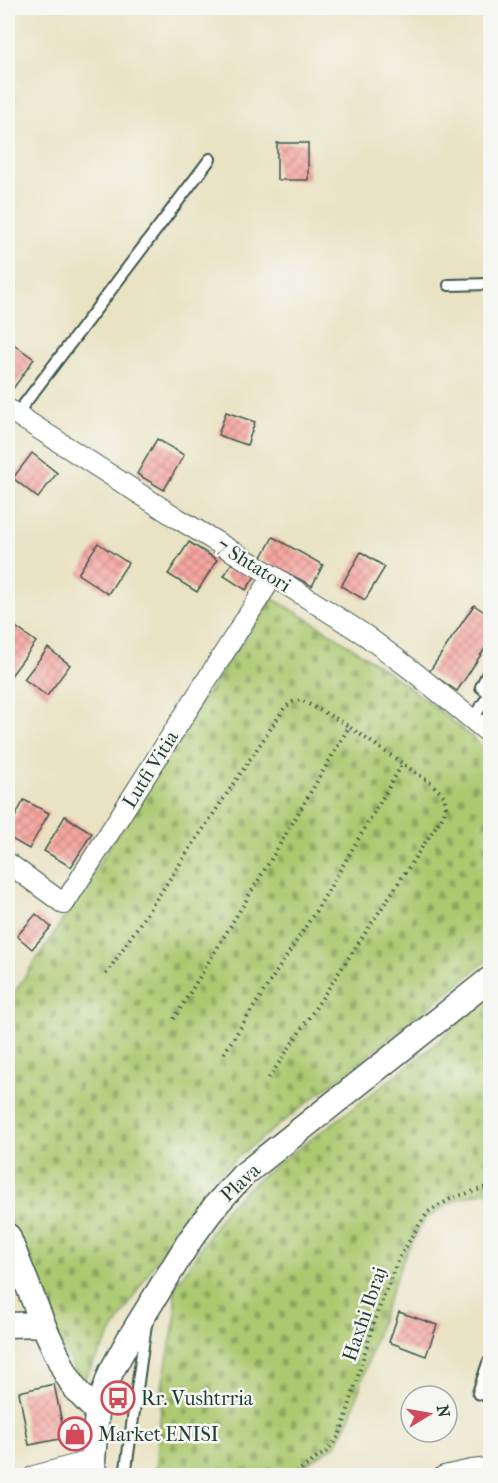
<svg xmlns="http://www.w3.org/2000/svg" width="498" height="1483" viewBox="0 0 498 1483" font-family="'IM FELL French Canon',serif">
<style>
.cemetery{fill:url(#cemetery-stones);stroke:#668352;stroke-width:1.5}
.building{fill:url(#building-cross-hatch)}
.lines{fill:none;stroke-linecap:round;stroke-linejoin:round}
.service-casing{stroke:#3d564a;stroke-width:14}
.minor-casing{stroke:#3d564a;stroke-width:22}
.tertiary-casing{stroke:#3d564a;stroke-width:27}
.path{stroke:#3d564a;stroke-width:4;stroke-dasharray:1.5 4.5;stroke-linecap:butt}
.service{stroke:#fff;stroke-width:10}
.minor{stroke:#fff;stroke-width:20}
.tertiary{stroke:#fff;stroke-width:24}
.labels{text-anchor:middle;stroke-width:5;stroke-linejoin:round;paint-order:stroke}
.street-label{font-size:20px;fill:#1f3d34;stroke:#f6f6f2}
.poi-label{font-size:20px;fill:#1f3d34;stroke:#f6f6f2;text-anchor:start}
</style>
<defs>
<pattern id="cemetery-stones" width="16" height="16" patternUnits="userSpaceOnUse" patternTransform="scale(1.5)"><rect width="16" height="16" fill="#acc970"/><path d="M2 7V4a2 2 0 0 1 4 0v3zM10 15v-3a2 2 0 0 1 4 0v3z" fill="#8ba45d"/></pattern>
<pattern id="building-cross-hatch" width="8" height="8" patternUnits="userSpaceOnUse" patternTransform="scale(1.5)"><rect width="8" height="8" fill="#f7a6a0"/><path d="M0 0l8 8M0 8l8-8" fill="none" stroke="#c78883"/></pattern>
</defs>
<rect width="100%" height="100%" fill="#f6f6f2"/>
<filter id="ink" filterUnits="userSpaceOnUse"><feTurbulence type="fractalNoise" baseFrequency=".0167" numOctaves="2"/><feDisplacementMap in="SourceGraphic" scale="12" xChannelSelector="R" yChannelSelector="G"/><feConvolveMatrix kernelMatrix="1 2 1 2 8 2 1 2 1" color-interpolation-filters="sRGB"/></filter>
<filter id="wash" filterUnits="userSpaceOnUse"><feTurbulence type="fractalNoise" baseFrequency=".008" numOctaves="4" result="noise"/><feDisplacementMap in="SourceGraphic" scale="24" xChannelSelector="R" yChannelSelector="G"/><feGaussianBlur stdDeviation="1.35" result="paint"/><feColorMatrix in="noise" values="0 0 0 0 0 0 0 0 0 0 0 0 0 0 0 0 0 1.4 0 .05"/><feComposite in="paint" operator="in"/></filter>
<g filter="url(#wash)">
<rect width="100%" height="100%" fill="#e9e3c4"/>
<g class="cemetery">
<path d="M272 599C299 612 322 628 347 644 397 677 445 713 490 753V958L402 1029 235 1159C205 1186 183 1219 161 1253 133 1296 108 1339 82 1383L50 1325 8 1212V1002L75 902 172 745Z"/>
<path d="M490 997V1190L455 1200 426 1218 406 1252 382 1317 351 1416 336 1445 290 1475 205 1476 156 1470 163 1381 176 1314 174 1289 227 1207 265 1173 356 1106 428 1050Z"/>
</g>
<g id="blocks">
<g class="building">
<path d="M460 8H488L489 9 461 14Z"/>
<rect x="277" y="143" width="31" height="37"/>
<path d="M12 343 34 359 8 396V349Z"/>
<path d="M226 412 255 422 247 445 218 435Z"/>
<path d="M157 439 184 455 164 490 137 474Z"/>
<path d="M32 453 57 473 38 498 13 478Z"/>
<path d="M273 537 323 565 312 586 261 559Z"/>
<path d="M189 542 217 560 197 592 168 574Z"/>
<path d="M98 543 128 563 108 594 78 574Z"/>
<path d="M361 552 385 567 365 600 341 586Z"/>
<path d="M233 561 256 575 246 590 224 576Z"/>
<path d="M474 605 490 616V641L457 691 429 672Z"/>
<path d="M9 622 36 642 10 677 8 675V623Z"/>
<path d="M48 648 70 665 47 696 24 679Z"/>
<path d="M24 800 49 813 29 849 8 837V830Z"/>
<path d="M65 816 92 833 71 867 44 851Z"/>
<path d="M36 914 51 927 32 949 17 936Z"/>
<path d="M399 1312 437 1325 426 1356 389 1342Z"/>
<path d="M54 1384 65 1438 29 1445 19 1392Z"/>
</g>
</g>
</g>
<g filter="url(#ink)">
<use href="#blocks" fill-opacity="0" stroke="#3d564a" stroke-width="1.5"/>
<g class="lines">
<defs>
<g id="service">
<path d="M449 285 490 284"/>
<path d="M16 415 210 159"/>
<path d="M490 669 481 687 490 694"/>
<path d="M472 719 490 694"/>
<path d="M490 1363H488L478 1393 490 1397"/>
<path d="M125 1476 146 1324"/>
</g>
<g id="minor">
<path d="M8 409 177 518 273 576 365 635 413 671 490 734"/>
<path d="M8 863 64 904 273 576"/>
<path d="M34 1476 93 1460"/>
<path d="M444 1476 471 1470 490 1468"/>
</g>
<g id="tertiary">
<path d="M8 1236 43 1324 65 1372 76 1390 97 1412"/>
<path d="M8 1325 43 1324"/>
<path d="M94 1476 93 1460 97 1412 111 1372 129 1339 190 1240 215 1206 242 1176 490 979"/>
</g>
</defs>
<use href="#service" class="service-casing"/>
<use href="#minor" class="minor-casing"/>
<use href="#tertiary" class="tertiary-casing"/>
<g class="path">
<path d="M106 974 279 716 285 707 293 702 301 700 342 722 431 783 444 796 446 806 444 814 267 1081"/>
<path d="M174 1019 276 851 349 727"/>
<path d="M224 1053 319 906 403 763"/>
<path d="M291 1476 327 1451 339 1436 346 1417 374 1321 397 1262 413 1234 428 1212 452 1198 490 1186"/>
<path d="M406 1476 426 1471"/>
</g>
<use href="#service" class="service"/>
<use href="#minor" class="minor"/>
<use href="#tertiary" class="tertiary"/>
</g>
</g>
<defs>
<symbol id="bus-ring" viewBox="-11 -11 22 22"><circle r="9.5" fill="#f6f6f2" stroke="#d1495b" stroke-width="1.5"/><path d="M-5-6H5V4H4V6H2V4H-2V6H-4V4H-5ZM-3.5-4V0h7V-4ZM-3.5 1.2v1.5H-2V1.2ZM2 1.2v1.5H3.5V1.2Z" fill="#d1495b"/></symbol>
<symbol id="shop-ring" viewBox="-11 -11 22 22"><circle r="9.5" fill="#f6f6f2" stroke="#d1495b" stroke-width="1.5"/><path d="M-5-2.5h2.3a2.7 3.5 0 0 1 5.4 0H5L5.5 6h-11ZM-1.5-2.5h3a1.5 2.3 0 0 0-3 0Z" fill="#d1495b"/></symbol>
</defs>
<g fill-rule="evenodd">
<use href="#bus-ring" x="99" y="1379" width="38" height="38"/>
<use href="#shop-ring" x="56" y="1415" width="38" height="38"/>
</g>
<g class="labels">
<g class="street-label">
<text transform="translate(254 565) rotate(32)" y="7">7 Shtatori</text>
<text transform="translate(150 769) rotate(-58)" y="7">Lutfi Vitia</text>
<text transform="translate(240 1182) rotate(-43)" y="7">Plava</text>
<text transform="translate(364 1314) rotate(-71)" y="7">Haxhi Ibraj</text>
</g>
<g class="poi-label">
<text x="141" y="1405">Rr. Vushtrria</text>
<text x="98" y="1441">Market ENISI</text>
</g>
</g>
<rect width="498" height="1483" fill="none" stroke="#f6f6f2" stroke-width="30"/>
<g transform="translate(429 1414) rotate(79)"><circle r="28" fill="#f6f6f2" stroke="#a0aca6" stroke-width="1.5"/>
<path d="M0-4.5L10 22L0 15L-10 22Z" fill="#d1495b"/>
<text y="-9" font-size="16" font-weight="bold" text-anchor="middle" fill="#1f3d34">N</text>
</g>
</svg>
